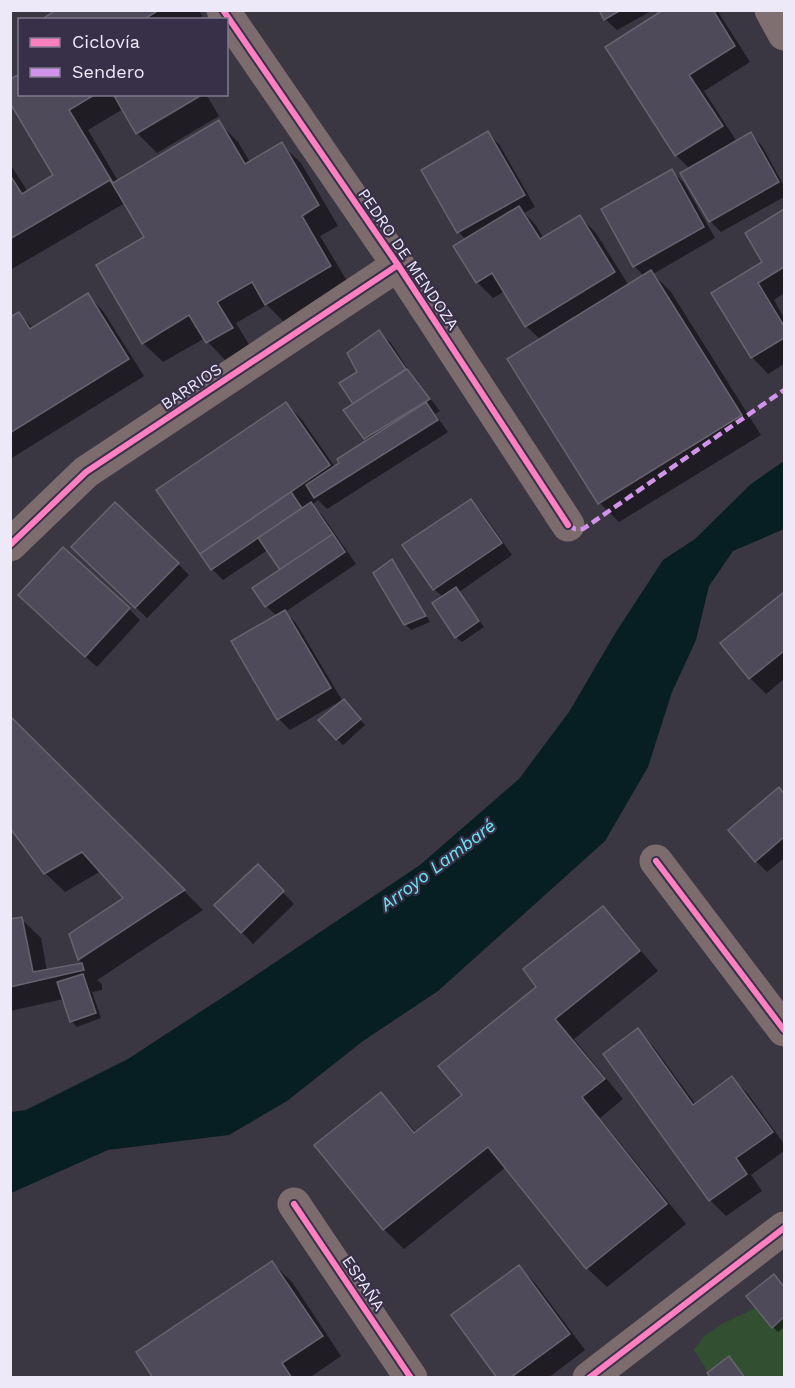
<svg xmlns="http://www.w3.org/2000/svg" width="795" height="1388" viewBox="0 0 795 1388" font-family="'Work Sans',sans-serif">
<style>
.green{fill:#334f31}
.water{fill:#071f23}
.shadow{fill:#0007}
.building{fill:#4f4a59;stroke:#67636f;stroke-width:1.5}
.lines{fill:none;stroke-linecap:round;stroke-linejoin:round}
.street{stroke:#7c6c6d;stroke-width:33}
.secondary{stroke:#806f71;stroke-width:33}
.quiet{stroke:#d193ec;stroke-width:4.5;stroke-dasharray:9 4.5;stroke-linecap:butt}
.cycleway-casing{stroke:#383048;stroke-width:10}
.cycleway{stroke:#ff80c0;stroke-width:6}
.labels{text-anchor:middle;stroke-width:4.5;stroke-linejoin:round;paint-order:stroke}
.street-label{font-size:16px;fill:#ede9f9;stroke:#383048}
.water-label{font-size:18px;font-style:italic;fill:#67e7f4;stroke:#383048}
</style>
<rect width="100%" height="100%" fill="#3a3642"/>
<path class="green" d="M784 1299V1377H711L694 1350 704 1336 722 1324 770 1301Z"/>
<path class="water" d="M784 461V529L733 551 709 586 696 640 672 692 648 767 605 841 438 991 363 1041 287 1101 229 1135 108 1150 11 1193V1112L26 1110 128 1059 246 982 420 865 519 779 569 712 616 632 663 560 695 539 751 484Z"/>
<g class="shadow">
<path d="M59 10H199L202 16 196 20H44Z"/>
<path d="M601 10H653L617 30 605 19Z"/>
<path d="M665 10H717L750 62 704 91 737 142 751 134 762 146 784 186V197L721 232 710 221 690 169 676 155 607 47Z"/>
<path d="M20 94H206L219 116 157 153 137 133 123 109 88 130 118 181 218 122 238 142 250 162 281 144 301 163 338 226 320 236 350 286 286 324 267 305 236 323 251 348 227 362 208 342 205 338 163 362 143 343 146 238 125 203 10 270V164L28 192 55 176Z"/>
<path d="M488 133 499 144 535 207 524 213 535 224 544 239 579 216 596 233 629 286 644 276 634 266 672 171 683 182 715 238 653 274 671 292 761 435 619 522 600 503 541 340 526 326 505 291 493 298 477 282 466 240 459 232 423 170Z"/>
<path d="M784 211V293L774 300 784 318V364L768 374 752 357 713 293 764 262 747 233Z"/>
<path d="M87 294 103 311 144 376 10 459V319L19 314 33 328Z"/>
<path d="M379 332 391 343 413 377 440 411 435 414 448 432 327 509 318 500 312 505 322 515 356 564 285 612 296 623 342 700 290 730 279 719 277 616 266 606 282 571 268 550 223 580 212 569 158 490 286 403 302 420 335 467 368 441 345 411 355 404 359 373Z"/>
<path d="M471 501 482 512 512 555 459 592 484 627 462 642 456 637 443 597 434 589 404 546Z"/>
<path d="M85 559 178 564 189 575 147 618Z"/>
<path d="M392 561 397 566 430 622 411 630 405 624Z"/>
<path d="M784 594V679L766 694 750 678 722 643Z"/>
<path d="M31 606 129 609 140 620 97 667Z"/>
<path d="M349 707 365 725 343 745 337 739Z"/>
<path d="M10 718 203 910 97 980 102 984V990L92 992 101 1018 77 1027 71 1021 64 999 10 1011V921L21 919 41 938 47 971 84 964 79 960 71 935 126 898 101 871 65 892 45 873Z"/>
<path d="M779 789 784 795V858L767 872 756 861Z"/>
<path d="M257 866 294 904 253 944 216 905Z"/>
<path d="M602 908 622 928 658 971 574 1039 623 1099 600 1118 686 1224 607 1287 587 1268 506 1167 404 1249 384 1229 381 1094 400 1114 416 1133 464 1095 539 987Z"/>
<path d="M637 1030 653 1046 696 1105 732 1078 748 1094 784 1144V1151L751 1175 762 1191 726 1216 710 1200Z"/>
<path d="M272 1263 292 1282 341 1356 309 1378H155Z"/>
<path d="M519 1267 535 1283 585 1350 548 1378H499Z"/>
<path d="M779 1282 784 1288V1327L778 1332 773 1327Z"/>
</g>
<g class="building">
<path d="M56 10H159L143 20H41Z"/>
<path d="M599 10H621L604 20Z"/>
<path d="M663 10H713L735 46 689 75 723 126 675 156 605 47Z"/>
<path d="M20 74V94H96L69 110 113 183 219 120 245 164 282 142 319 205 302 216 331 266 265 305 252 282 217 302 233 328 206 343 189 315 142 344 96 265 144 237 110 180 10 239V175L22 194 53 175 10 103V79Z"/>
<path d="M113 94H200V96L136 134Z"/>
<path d="M488 131 525 195 457 233 421 170Z"/>
<path d="M751 132 779 182 709 222 680 173Z"/>
<path d="M672 169 704 227 633 267 601 209Z"/>
<path d="M519 206 540 239 580 215 615 272 525 327 492 273 476 283 453 246Z"/>
<path d="M784 209V267L758 283 784 326V338L751 358 711 293 762 262 745 233Z"/>
<path d="M651 270 742 415 598 504 507 359Z"/>
<path d="M88 293 129 359 10 433V317L19 312 30 329Z"/>
<path d="M379 330 406 369 353 404 339 383 357 372 347 353Z"/>
<path d="M407 369 430 399 364 439 343 410Z"/>
<path d="M286 402 330 465 200 554 156 490Z"/>
<path d="M426 402 438 420 314 498 306 485 339 463 337 459Z"/>
<path d="M291 492 302 508 211 570 200 554Z"/>
<path d="M471 499 502 543 433 590 402 545Z"/>
<path d="M115 502 179 563 135 608 71 547Z"/>
<path d="M311 502 333 534 280 570 258 538Z"/>
<path d="M333 534 345 552 265 607 252 588Z"/>
<path d="M63 547 130 608 85 657 18 595Z"/>
<path d="M392 559 426 616 404 625 373 573Z"/>
<path d="M456 587 479 621 455 638 432 603Z"/>
<path d="M784 592V651L749 679 720 643Z"/>
<path d="M285 610 331 688 277 720 231 641Z"/>
<path d="M344 699 361 719 336 740 318 720Z"/>
<path d="M10 716 185 890 78 960 69 934 123 898 82 852 44 874 10 828Z"/>
<path d="M779 787 784 794V837L755 862 728 830Z"/>
<path d="M258 864 284 891 241 933 214 905Z"/>
<path d="M603 906 640 951 555 1019 605 1079 582 1097 667 1204 586 1269 488 1147 383 1230 314 1145 381 1092 414 1133 462 1095 438 1066 536 987 523 969Z"/>
<path d="M22 917 33 972 82 963 84 970 10 987V919Z"/>
<path d="M83 974 96 1013 70 1022 57 982Z"/>
<path d="M638 1028 693 1105 732 1076 773 1132 736 1158 747 1174 709 1201 603 1054Z"/>
<path d="M272 1261 323 1336 282 1363 292 1378H153L136 1352Z"/>
<path d="M519 1265 570 1334 510 1378H497L451 1315Z"/>
<path d="M774 1274 784 1287V1317L772 1328 746 1296Z"/>
<path d="M729 1356 745 1378H711L707 1373Z"/>
</g>
<g class="lines">
<g class="street">
<path d="M223 10 398 265 568 525"/>
<path d="M10 545 86 472 398 265"/>
<path d="M656 861 784 1030"/>
<path d="M294 1204 411 1378"/>
<path d="M589 1378 784 1228"/>
</g>
<path class="secondary" d="M771 10 784 34"/>
<path class="quiet" d="M568 525 575 529H583L784 390"/>
<defs>
<g id="cycleway">
<path d="M223 10 398 265 568 525"/>
<path d="M10 545 86 472 398 265"/>
<path d="M656 861 784 1030"/>
<path d="M294 1204 411 1378"/>
<path d="M589 1378 784 1228"/>
</g>
</defs>
<use href="#cycleway" class="cycleway-casing"/>
<use href="#cycleway" class="cycleway"/>
</g>
<g class="labels">
<g class="street-label">
<text transform="translate(409 259) rotate(56)" y="6">PEDRO DE MENDOZA</text>
<text transform="translate(191 386) rotate(-34)" y="6">BARRIOS</text>
<text transform="translate(364 1283) rotate(56)" y="6">ESPAÑA</text>
</g>
<g class="water-label">
<text transform="translate(438 865) rotate(-37)" y="6">Arroyo Lambaré</text>
</g>
</g>
<rect width="795" height="1388" fill="none" stroke="#ede9f9" stroke-width="24"/>
<rect x="18" y="18" width="210" height="78" fill="#383048" stroke="#807a8f" stroke-width="1.5"/>
<rect x="30" y="38" width="30" height="9" fill="#ff80c0" stroke="#807a8f" stroke-width="1.5"/>
<text x="72" y="48" font-size="18" fill="#ede9f9">Ciclovía</text>
<rect x="30" y="68" width="30" height="9" fill="#d193ec" stroke="#807a8f" stroke-width="1.5"/>
<text x="72" y="78" font-size="18" fill="#ede9f9">Sendero</text>
</svg>
